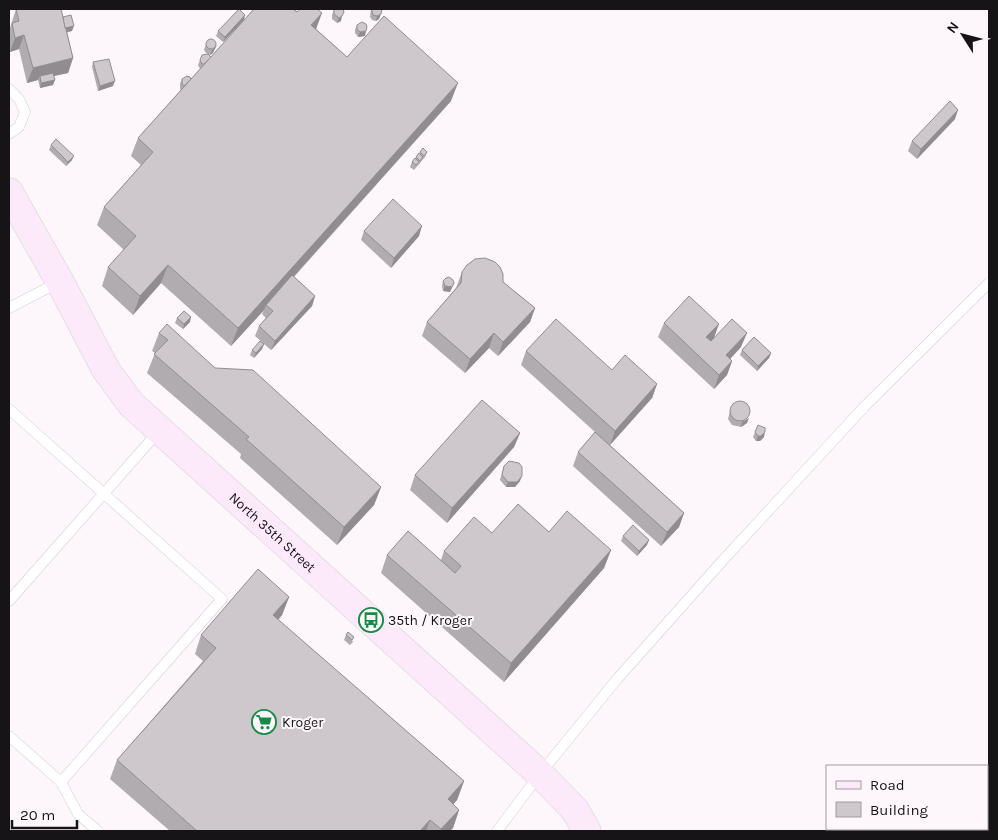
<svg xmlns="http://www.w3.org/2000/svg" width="998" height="840" viewBox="0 0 998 840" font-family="Karla,sans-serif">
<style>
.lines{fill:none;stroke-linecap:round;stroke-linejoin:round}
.lane-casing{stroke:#d4ced3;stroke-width:11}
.secondary-casing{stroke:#d4ced3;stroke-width:29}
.lane{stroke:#fff;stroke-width:10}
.secondary{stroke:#fce9fa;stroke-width:28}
.wall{fill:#b1acb0}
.shaded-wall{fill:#908c90}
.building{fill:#cec8cd;stroke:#908c90}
.labels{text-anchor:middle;stroke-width:4;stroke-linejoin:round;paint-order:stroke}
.street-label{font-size:14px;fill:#161416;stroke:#fdf7fc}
.poi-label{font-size:14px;fill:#161416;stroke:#fdf7fc;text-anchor:start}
</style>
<rect width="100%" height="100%" fill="#fdf7fc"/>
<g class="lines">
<defs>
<g id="lane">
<path d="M9 89 19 99 25 112 19 127 9 134"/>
<path d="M9 308 59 282"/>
<path d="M9 409 222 599 61 782 9 736"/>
<path d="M9 601 159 431"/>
<path d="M61 782 78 814 98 831"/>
<path d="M497 831 540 774 618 678 725 558 864 407 989 283"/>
</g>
<g id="secondary">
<path id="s1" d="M9 192 60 282 106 370 131 404 540 774 575 810 587 831"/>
</g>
</defs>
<use href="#lane" class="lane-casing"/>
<use href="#secondary" class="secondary-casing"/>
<use href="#lane" class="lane"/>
<use href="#secondary" class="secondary"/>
</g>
<g class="wall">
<path d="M16 9 63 17 72 31 67 32 73 58 68 73 54 76 53 85 40 88 38 80 27 83 19 49 10 52 9 47V31Z"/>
<path d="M254 9H297L296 11 347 57 451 101 294 277 315 296 312 306 271 350 264 344 262 349 254 358 250 355 252 350 263 343 255 336 259 326 266 318 262 314 264 310 231 346 161 283 133 315 102 286 108 267 124 250 97 225 104 207 141 165 131 156 138 138 181 90 180 89V84L182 79H191L200 69 198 65 200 60 211 57Z"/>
<path d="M335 9 341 21 337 23 332 19V15L334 10Z"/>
<path d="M371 9H382L379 19 376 21 372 20 370 17Z"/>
<path d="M244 20 223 42 216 36 218 31Z"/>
<path d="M357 25 365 36 358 37 355 33V30Z"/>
<path d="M211 39 213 53 210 55 206 53 204 50 207 41Z"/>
<path d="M93 62 113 86 98 91 92 67Z"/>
<path d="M955 119 917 159 908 151 912 141Z"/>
<path d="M51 145 72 160 66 166 49 150Z"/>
<path d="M420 152H427L425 157 414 170 410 167 412 162Z"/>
<path d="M364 231 419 236 391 268 361 240Z"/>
<path d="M462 272 503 282 535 308 530 322 498 356 489 348 465 373 422 336 427 322 456 288Z"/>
<path d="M443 281 454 283 450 292 443 291 442 286Z"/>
<path d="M177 318 190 322 183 329 175 323Z"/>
<path d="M664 323 741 347 730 359 732 361 727 375 714 389 658 337Z"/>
<path d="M159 333 215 368 381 487 374 505 337 545 240 458 241 454 147 373 155 353 152 351Z"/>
<path d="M742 350 771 353 769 358 757 371 740 355Z"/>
<path d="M526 351 612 370 657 384 652 398 610 445 684 513 679 527 661 546 573 466 578 452 595 432 521 365Z"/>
<path d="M731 406 747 423 741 427 732 425 728 419 730 411Z"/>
<path d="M755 432 764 437 760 441H756L753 437Z"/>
<path d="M520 433 514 447 447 523 410 490 415 475Z"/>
<path d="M504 466 520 481 515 487H506L500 480Z"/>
<path d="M549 532 611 550 604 568 504 682 381 573 387 555 441 560 444 551 492 533Z"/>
<path d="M623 536 647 545 637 556 621 541Z"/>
<path d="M289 597 282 615 278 620 464 781 457 800 453 804 459 810 453 828 450 831H170L110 779 117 760 203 661 195 654 201 635Z"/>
<path d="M348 632 353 642 350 645 344 640 346 635Z"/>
</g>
<g class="shaded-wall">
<path d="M322 13 315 32 311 25Z"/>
<path d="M381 14 379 19 376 21 377 16Z"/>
<path d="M245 15 244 20 223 42 225 37Z"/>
<path d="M342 16 341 21 337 23 339 18Z"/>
<path d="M74 26 72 31 64 33 65 28Z"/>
<path d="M366 31 365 36 358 37 360 32Z"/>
<path d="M24 35 19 49 10 52 15 38Z"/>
<path d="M217 45 213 53 210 55 212 50Z"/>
<path d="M73 58 68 73 40 79V76L38 80 27 83 33 68Z"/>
<path d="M55 80 53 85 40 88 41 83Z"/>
<path d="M115 81 113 86 98 91 100 86Z"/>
<path d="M458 83 451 101 267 306 266 305 264 310 231 346 238 328Z"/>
<path d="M958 110 955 119 917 159 921 149Z"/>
<path d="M74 156 72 160 66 166 68 162Z"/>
<path d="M422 226 419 236 391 268 394 258Z"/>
<path d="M168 265 161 283 133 315 140 296Z"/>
<path d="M454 283 450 292 443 291 445 286Z"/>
<path d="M315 296 312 306 271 350 275 341Z"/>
<path d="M535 308 530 322 498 356 503 342Z"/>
<path d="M191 317 190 322 183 329 184 324Z"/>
<path d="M719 324 714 338 701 351 706 337Z"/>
<path d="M494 333 489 348 465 373 470 359Z"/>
<path d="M747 333 741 347 721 369 726 355Z"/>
<path d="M264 344 262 349 254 358 256 353Z"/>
<path d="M771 353 769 358 757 371 758 366Z"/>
<path d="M732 361 727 375 714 389 719 375Z"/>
<path d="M657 384 652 398 610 445 615 431Z"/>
<path d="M749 418 747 423 741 427 742 422Z"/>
<path d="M765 432 764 437 760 441H756L758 436Z"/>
<path d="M520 433 514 447 447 523 452 508Z"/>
<path d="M522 476 520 481 515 487H506L508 482Z"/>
<path d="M381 487 374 505 337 545 344 527Z"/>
<path d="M684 513 679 527 661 546 667 532Z"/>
<path d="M649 540 647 545 637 556 639 551Z"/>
<path d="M611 550 604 568 504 682 511 663Z"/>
<path d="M289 597 282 615 266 634 273 615Z"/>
<path d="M464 781 457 800 441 818 448 799Z"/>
<path d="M459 810 453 828 450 831H441V829Z"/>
<path d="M430 820 426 831H420Z"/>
</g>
<g class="building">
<path d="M16 9H61L73 58 33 68 24 35 15 38 12 23 19 21Z"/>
<path d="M239 9 245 15 225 37 218 31Z"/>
<path d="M254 9H293L297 12 300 9H317L322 13 311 25 347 57 384 16 458 83 238 328 168 265 140 296 108 267 136 236 104 207 153 152 138 138Z"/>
<path d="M335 9H343L344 12 342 16 339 18 334 14V10Z"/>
<path d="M372 9H382L381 14 377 16 373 15 372 12Z"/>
<path d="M71 15 74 26 65 28 63 17Z"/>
<path d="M362 22 366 24 367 27 366 31 360 32 357 29V25Z"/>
<circle cx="211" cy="44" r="5"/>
<path d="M208 54 211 57 204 64H202L200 60 202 55Z"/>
<path d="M109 59 115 81 100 86 93 62Z"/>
<path d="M53 73 55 80 41 83 40 76Z"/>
<path d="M187 76 190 77 191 79 184 86 182 84V79Z"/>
<path d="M950 101 958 110 921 149 912 141Z"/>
<path d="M56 139 74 156 68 162 51 145Z"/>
<path d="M423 148 427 152 424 156 420 152Z"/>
<path d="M419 153 423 157 420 161 416 157Z"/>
<path d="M415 158 419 162 416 165 412 162Z"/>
<path d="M393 199 422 226 394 258 364 231Z"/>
<path d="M485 258 495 262 500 267 503 274V282L535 308 503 342 494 333 470 359 427 322 461 283 462 272 467 265 475 259Z"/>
<path d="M292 275 315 296 275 341 259 326 273 311 266 305Z"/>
<path d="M449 277 453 280 454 283 452 287 445 286 443 281 446 278Z"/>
<path d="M689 296 719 324 706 337 711 341 732 319 747 333 726 355 732 361 719 375 664 323Z"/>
<path d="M184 311 191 317 184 324 177 318Z"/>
<path d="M556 319 612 370 625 355 657 384 615 431 526 351Z"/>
<path d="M167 324 215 368 253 370 381 487 344 527 246 439 249 437 154 354 168 340 159 333Z"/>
<path d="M754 337 771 353 758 366 742 350Z"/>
<path d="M260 341 264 344 256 353 252 350Z"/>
<path d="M482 400 520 433 452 508 415 475Z"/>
<circle cx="740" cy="411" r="10"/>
<path d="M758 425 765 428V432L761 436H758L755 432Z"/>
<path d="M595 432 684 513 667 532 578 452Z"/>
<path d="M509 461 519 463 522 467V476L517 482H508L502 475 504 466Z"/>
<path d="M518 504 549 532 567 511 611 550 511 663 387 555 408 531 455 573 461 566 444 551 474 517 492 533Z"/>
<path d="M633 525 649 540 639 551 623 536Z"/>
<path d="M258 569 289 597 273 615 464 781 448 799 459 810 441 829 430 820 420 831H197L117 760 216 648 201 635Z"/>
<path d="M348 632 354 637 352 640 346 635Z"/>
</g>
<defs>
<symbol id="bus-ring" viewBox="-11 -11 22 22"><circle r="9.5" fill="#fdf7fc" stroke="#168b45" stroke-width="1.5"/><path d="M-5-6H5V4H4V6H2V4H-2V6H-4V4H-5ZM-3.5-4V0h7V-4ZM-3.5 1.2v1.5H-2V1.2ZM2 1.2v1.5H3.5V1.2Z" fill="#168b45"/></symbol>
<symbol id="supermarket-ring" viewBox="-11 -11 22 22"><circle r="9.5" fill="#fdf7fc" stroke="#168b45" stroke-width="1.5"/><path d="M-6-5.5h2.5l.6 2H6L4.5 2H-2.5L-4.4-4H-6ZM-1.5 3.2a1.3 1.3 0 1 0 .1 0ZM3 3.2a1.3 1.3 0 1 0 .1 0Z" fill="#168b45"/></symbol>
</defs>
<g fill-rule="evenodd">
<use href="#bus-ring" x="357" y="606" width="28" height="28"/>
<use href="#supermarket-ring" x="250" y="708" width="28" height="28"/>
</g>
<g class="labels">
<g class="street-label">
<text dy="5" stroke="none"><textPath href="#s1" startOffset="436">North 35th Street</textPath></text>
</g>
<g class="poi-label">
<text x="388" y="625">35th / Kroger</text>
<text x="282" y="727">Kroger</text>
</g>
</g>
<rect width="998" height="840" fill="none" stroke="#161416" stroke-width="20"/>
<rect x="826" y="765" width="162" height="65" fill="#fdf7fc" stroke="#a19ca0"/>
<rect x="836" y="781" width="25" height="8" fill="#fce9fa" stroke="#a19ca0"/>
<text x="870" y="790" font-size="15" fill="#161416">Road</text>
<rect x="836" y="802" width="25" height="15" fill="#cec8cd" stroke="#a19ca0"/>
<text x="870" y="815" font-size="15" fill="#161416">Building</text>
<g transform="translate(963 35) rotate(306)" stroke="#fdf7fc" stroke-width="4" paint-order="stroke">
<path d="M0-4L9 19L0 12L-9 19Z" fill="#161416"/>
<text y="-8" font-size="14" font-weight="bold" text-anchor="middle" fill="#161416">N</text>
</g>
<path d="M12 820v8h65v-8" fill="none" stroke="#161416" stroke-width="2.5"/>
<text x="20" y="820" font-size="15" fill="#161416" stroke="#fdf7fc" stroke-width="4" paint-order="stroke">20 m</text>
</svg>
